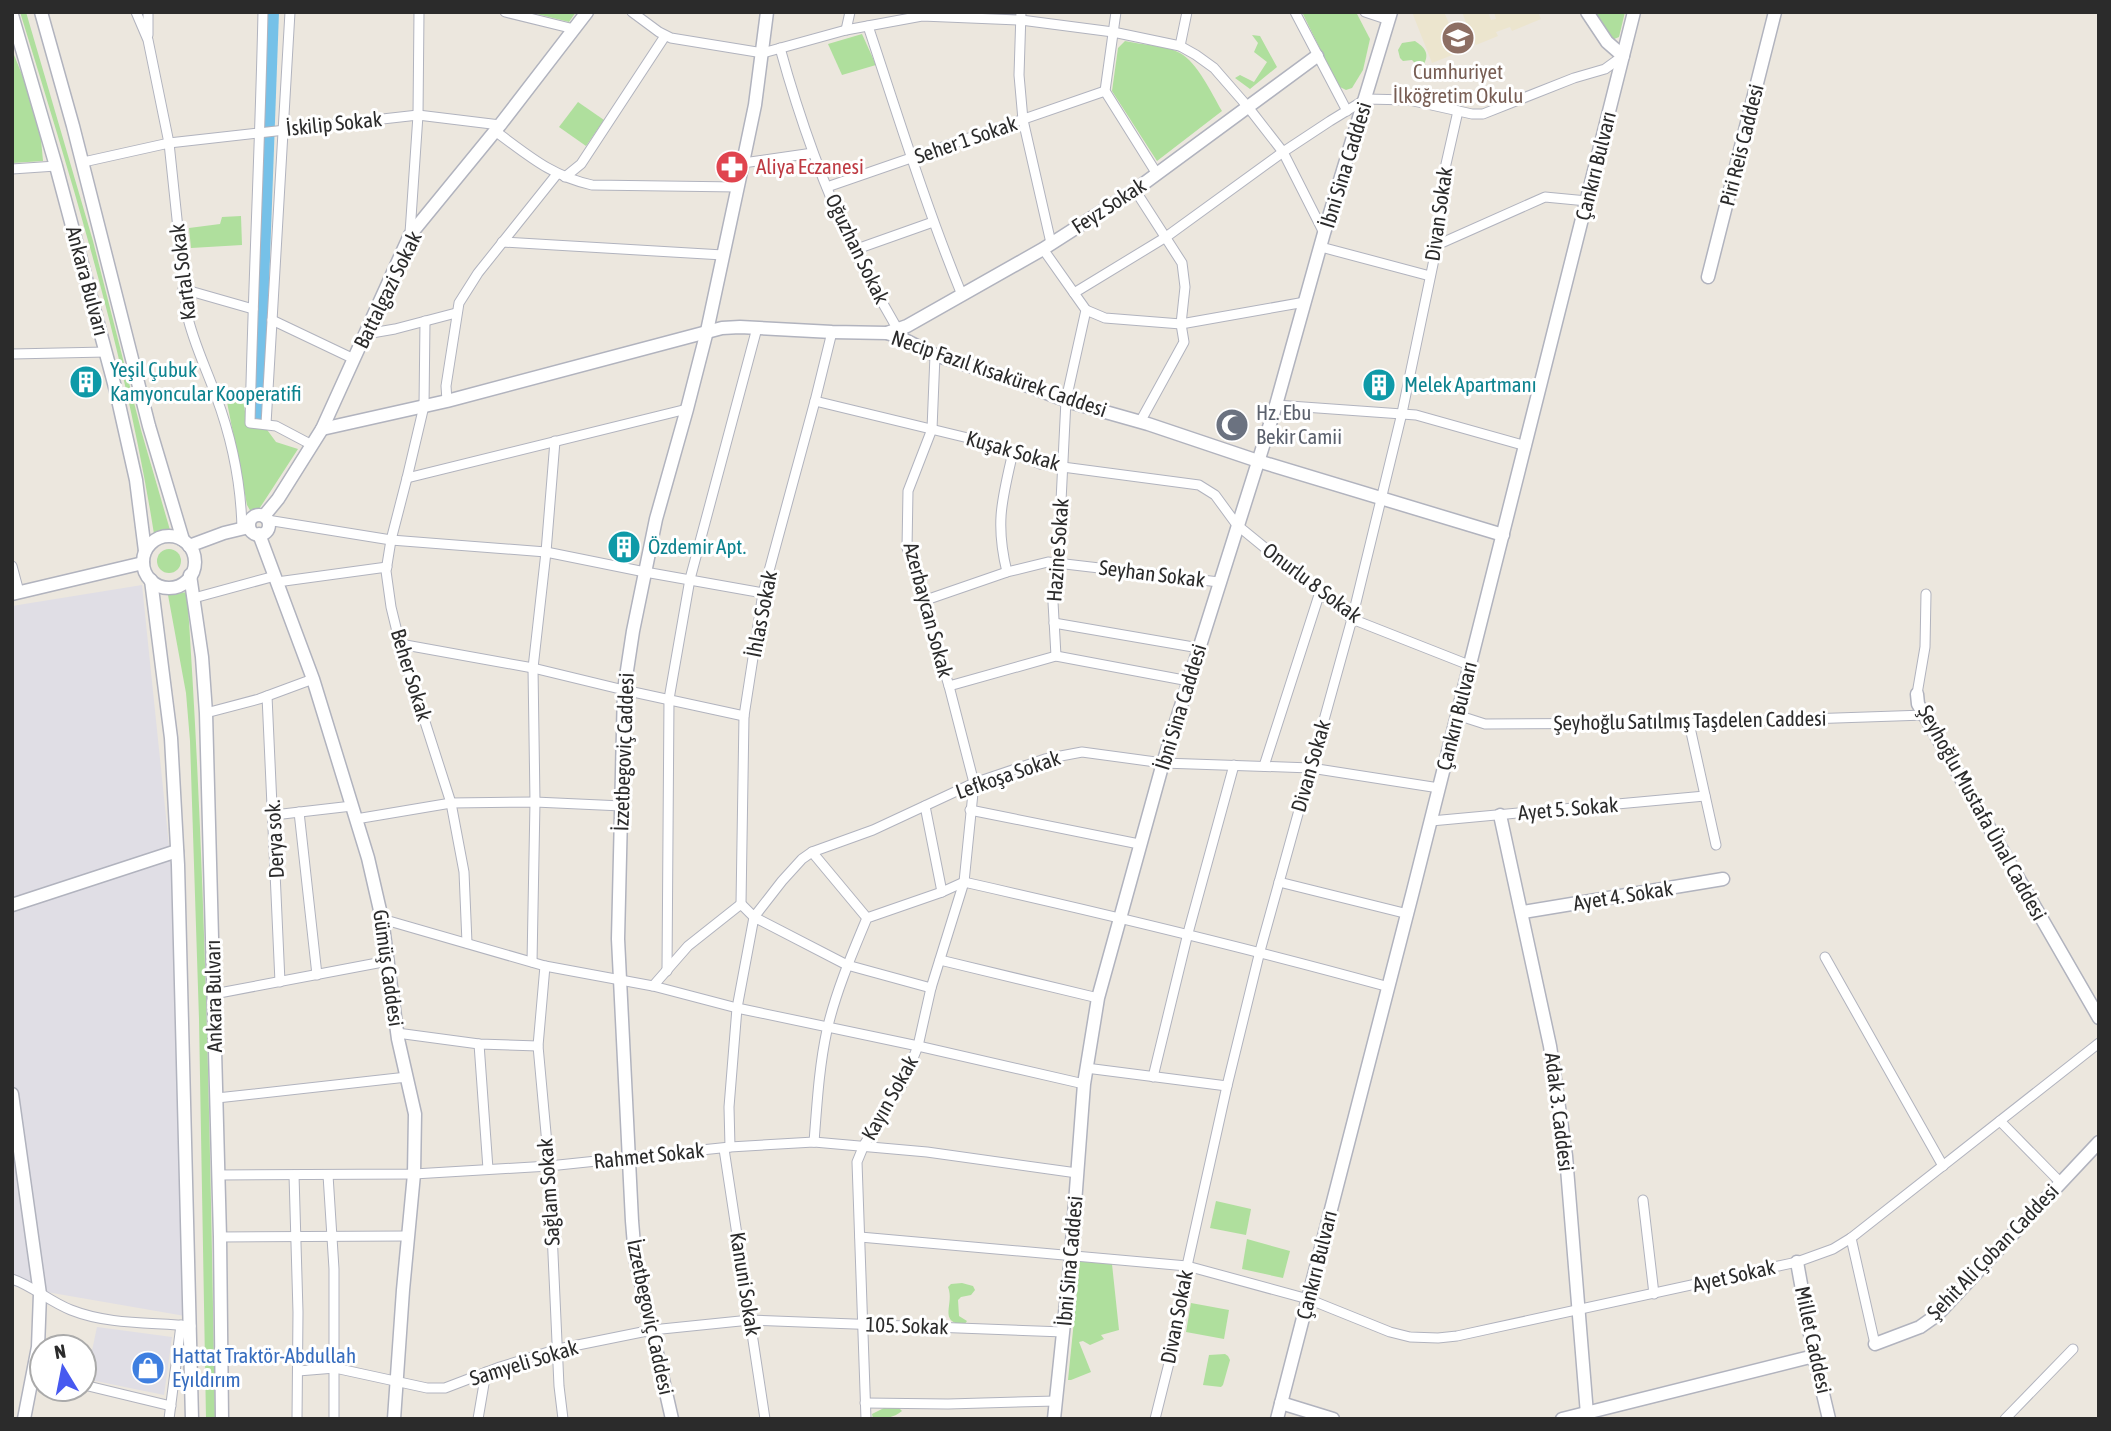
<svg xmlns="http://www.w3.org/2000/svg" width="2111" height="1431" viewBox="0 0 2111 1431" font-family="'Asap Condensed',sans-serif">
<style>
.industrial{fill:#e0dee5}
.education{fill:#ece5ce}
.green{fill:#afdf9d}
.water{fill:#76c1e8}
.lines{fill:none;stroke-linecap:round;stroke-linejoin:round}
.street-casing{stroke:#b1b3be;stroke-width:11}
.secondary-casing{stroke:#b1b3be;stroke-width:15}
.street{stroke:#fff;stroke-width:9}
.secondary{stroke:#fff;stroke-width:12}
.labels{text-anchor:middle;stroke-width:6;stroke-linejoin:round;paint-order:stroke}
.education-label{font-size:21px;fill:#785e54;stroke:#fff}
.street-label{font-size:21px;fill:#2b2b2b;stroke:#fff}
.health-label{font-size:21px;fill:#be3a42;stroke:#fff;text-anchor:start}
.culture-label{font-size:21px;fill:#0d838f;stroke:#fff;text-anchor:start}
.worship-label{font-size:21px;fill:#5b616d;stroke:#fff;text-anchor:start}
.shop-label{font-size:21px;fill:#366cbe;stroke:#fff;text-anchor:start}
</style>
<rect width="100%" height="100%" fill="#ece7de"/>
<g class="industrial">
<path d="M142 585 172 875 185 1316 12 1286V606Z"/>
<path d="M97 1327 172 1337 164 1395 86 1379Z"/>
</g>
<path class="education" d="M1412 12H1444L1454 35 1458 33 1455 26 1462 24 1465 30 1468 28 1462 12H1488L1491 20 1496 19 1494 12H1501L1502 14 1504 12H1538L1541 19 1512 31 1510 27 1496 32 1498 36 1476 45 1474 41 1458 47 1460 52 1432 63Z"/>
<g class="green">
<path d="M20 12H26L93 241 141 430 170 530 154 534C126 356 73 184 20 12Z"/>
<path d="M529 12H576L569 22Z"/>
<path d="M1302 12H1356L1370 39 1363 70 1352 88 1346 90 1338 86Z"/>
<path d="M1593 12H1625L1619 37 1612 40Z"/>
<path d="M862 34 876 65 842 75 828 44Z"/>
<path d="M1252 35 1260 36 1277 67 1250 89 1235 78 1240 75 1254 82 1267 62 1254 52 1258 43Z"/>
<path d="M1125 41C1142 45 1165 45 1180 53 1197 62 1212 94 1222 111L1157 161 1112 91 1118 48Z"/>
<path d="M1415 41C1424 47 1430 53 1424 64 1420 66 1415 64 1412 60L1403 61 1400 58 1398 50 1402 43Z"/>
<path d="M12 50 30 94 40 129 43 161 12 163Z"/>
<path d="M578 102 604 120 586 146 559 127Z"/>
<path d="M241 216 242 245 191 248 189 228 220 224 222 217Z"/>
<path d="M243 398 247 425 265 427 276 442 298 449 263 503 259 509 251 512 247 505 227 402Z"/>
<circle cx="169" cy="561" r="12"/>
<path d="M187 592C206 867 210 1143 215 1419H206L199 1019 190 741 186 693 168 595Z"/>
<path d="M1216 1201 1251 1209 1246 1235 1210 1228Z"/>
<path d="M1247 1239 1290 1251 1283 1278 1242 1269Z"/>
<path d="M1080 1261 1112 1264 1119 1330 1101 1335 1104 1339 1090 1345 1083 1341 1079 1342 1091 1372 1071 1380H1068Z"/>
<path d="M962 1283 973 1286 975 1290 971 1295 961 1297 958 1300 959 1316 967 1321 964 1325C937 1322 955 1304 948 1287L951 1284Z"/>
<path d="M1191 1303 1229 1310 1224 1339 1186 1332Z"/>
<path d="M1225 1354 1228 1356 1230 1360 1223 1385 1221 1387 1203 1385 1209 1355Z"/>
<path d="M886 1407 899 1408 902 1411C894 1418 883 1419 873 1419L872 1414Z"/>
</g>
<path class="water" d="M268 12H279L264 422 253 421Z"/>
<g class="lines">
<defs>
<g id="street">
<path d="M136 12 148 40 169 143 187 314C193 342 206 368 216 396 232 439 241 483 242 529"/>
<path d="M148 12V35"/>
<path d="M263 12C260 149 253 286 250 423L276 426 312 445"/>
<path d="M505 12 574 29"/>
<path d="M632 12 659 32 671 38 763 53 846 30 922 16 1021 20 1113 32 1180 46 1196 55 1214 68 1248 107 1283 152 1324 233"/>
<path d="M1021 12 1019 75 1023 120 1051 243"/>
<path d="M1116 12 1105 91 1157 174"/>
<path d="M1295 12 1347 111"/>
<path d="M1365 12 1389 20"/>
<path d="M868 26C898 116 926 207 962 295"/>
<path d="M846 30 850 12"/>
<path d="M1180 46 1187 12"/>
<path d="M780 48C799 117 823 185 854 250 867 277 883 303 898 330"/>
<path d="M495 131C528 155 551 176 592 185L738 187"/>
<path d="M88 161 169 143 418 115 500 125"/>
<path d="M743 163 813 153"/>
<path d="M12 169 56 166"/>
<path d="M565 177 581 164 665 36"/>
<path d="M827 187 1105 91"/>
<path d="M1135 190 1182 263 1185 287 1181 324 1184 342 1140 422"/>
<path d="M410 233 418 115 419 12"/>
<path d="M502 242 723 255"/>
<path d="M1437 245 1545 197 1587 201"/>
<path d="M1321 247 1430 276"/>
<path d="M1043 249 1086 310 1066 400 1058 562 1053 602 1056 656"/>
<path d="M854 250 933 222"/>
<path d="M183 289 253 309"/>
<path d="M1074 293 1166 237 1283 152 1330 121 1366 99 1409 100 1472 114H1483L1574 78 1605 69 1623 56"/>
<path d="M1086 310 1105 318 1181 324 1305 302"/>
<path d="M272 320 354 359"/>
<path d="M425 321 424 406 407 478 391 540 386 571 391 607 400 644 451 803 464 872 467 943"/>
<path d="M366 334 395 329 456 313"/>
<path d="M12 354 106 352"/>
<path d="M447 401 446 386 459 303 478 273 557 174"/>
<path d="M815 401 997 445 1040 464 1199 485 1215 495 1237 525 1352 619 1469 665"/>
<path d="M1276 405 1416 415 1526 446"/>
<path d="M266 424 290 12"/>
<path d="M407 478 687 409"/>
<path d="M267 520 391 540 546 552 645 572 763 593"/>
<path d="M12 566 19 592"/>
<path d="M1007 572C995 523 1002 500 1013 452"/>
<path d="M277 582 387 567"/>
<path d="M194 598 275 576"/>
<path d="M923 601 1007 572 1048 562 1219 582"/>
<path d="M1054 623 1199 648"/>
<path d="M400 644 533 668 624 690 744 716"/>
<path d="M949 686 1056 656 1189 681"/>
<path d="M1917 694 1925 647 1926 594"/>
<path d="M267 696 280 982"/>
<path d="M206 713 259 699 313 679"/>
<path d="M1457 715 1485 724 1689 723 1925 715"/>
<path d="M1689 723 1716 845"/>
<path d="M1264 766 1320 592"/>
<path d="M925 806 942 892"/>
<path d="M970 810 1139 844"/>
<path d="M299 812 317 975"/>
<path d="M274 815 352 806"/>
<path d="M356 819 451 803 535 802 622 806"/>
<path d="M1431 821 1705 796"/>
<path d="M812 852 867 918"/>
<path d="M1279 882 1408 914"/>
<path d="M741 904 744 716 763 593 815 401 832 332"/>
<path d="M382 919 545 966 653 986 737 1008 918 1046 1084 1084"/>
<path d="M1825 957 1943 1166"/>
<path d="M940 960 1098 998"/>
<path d="M532 962 535 802 533 668 546 552 555 441"/>
<path d="M545 966 538 1046 549 1166 559 1386 563 1419"/>
<path d="M667 971 669 699 690 579 757 328"/>
<path d="M653 986 688 946 741 904 754 917 782 881 802 859 812 852 873 830 974 783 1045 759 1082 752 1163 763 1311 768 1439 788"/>
<path d="M214 994 388 961"/>
<path d="M397 1033 479 1044 538 1046"/>
<path d="M479 1044 488 1169"/>
<path d="M1086 1068 1227 1086"/>
<path d="M1153 1077 1188 933 1234 765"/>
<path d="M217 1098 407 1077"/>
<path d="M2000 1121 2061 1183"/>
<path d="M814 1142C817 1104 819 1067 827 1030 836 991 852 954 867 918L942 892 964 882C1106 914 1248 948 1389 987"/>
<path d="M730 1147 729 1107 737 1008 754 917 847 965 931 988"/>
<path d="M724 1149 765 1419"/>
<path d="M218 1175 414 1174 549 1166 730 1147 814 1142 927 1152 1077 1173"/>
<path d="M294 1175 298 1312 297 1419"/>
<path d="M328 1175 334 1269V1419"/>
<path d="M1643 1200 1654 1294"/>
<path d="M220 1237 408 1236"/>
<path d="M860 1237 1187 1266 1308 1299 1390 1332 1410 1337 1438 1338 1457 1336 1797 1262 1833 1249 1851 1238 2099 1043"/>
<path d="M1851 1238 1875 1344"/>
<path d="M12 1279C33 1286 50 1302 71 1310 109 1325 150 1322 191 1326"/>
<path d="M298 1371 335 1368 427 1388H445L500 1367 558 1349 652 1330 750 1320 1064 1332"/>
<path d="M84 1385 171 1406"/>
<path d="M865 1403 948 1404 1056 1401"/>
<path d="M169 1419 181 1325"/>
<path d="M478 1419 486 1372"/>
<path d="M866 1419 857 1162 864 1145 903 1083 918 1046 931 988 964 882 974 783 949 686 907 548 908 491 932 429 935 355"/>
<path d="M1155 1419 1175 1339 1187 1266 1227 1086 1260 951 1352 619 1402 413 1437 245 1446 164 1458 111"/>
<path d="M2005 1419 2073 1349"/>
</g>
<g id="secondary">
<path d="M41 12 73 126 149 426 183 540"/>
<path d="M1587 12 1607 42 1623 56"/>
<path d="M12 15 56 166 116 391 136 480 145 551"/>
<path d="M1708 277 1775 12"/>
<path d="M887 333 907 326 1043 249 1135 190 1317 56"/>
<path d="M322 429 447 401 722 328 740 327 832 332 887 333 897 336 935 355 1002 376 1070 402 1148 424 1258 461 1503 535"/>
<circle cx="259" cy="525" r="10"/>
<path d="M264 516 278 499 322 429 410 235 500 125 587 12"/>
<path d="M259 534 313 679 368 858 382 919 398 1039 415 1114 414 1174 403 1290 394 1419"/>
<circle cx="169" cy="562" r="26"/>
<path d="M189 546 224 533 249 527"/>
<path d="M190 575 202 657 206 713 220 1237 222 1419"/>
<path d="M151 580 171 738 178 865 192 1419"/>
<path d="M12 594 143 563"/>
<path d="M1917 694 1918 704 2099 1018"/>
<path d="M1500 815 1550 1046 1556 1086 1566 1156 1587 1414"/>
<path d="M12 905 177 851"/>
<path d="M1523 912 1723 879"/>
<path d="M12 1094 40 1294 38 1347 24 1419"/>
<path d="M1797 1262 1814 1356 1829 1419"/>
<path d="M1875 1344 1920 1327 1937 1315 2099 1142"/>
<path d="M1281 1403 1333 1419"/>
<path d="M672 1419 635 1257 632 1221 618 939 624 690 633 631 656 519 687 409 707 331 741 172 755 105 767 12"/>
<path d="M1054 1419 1071 1256 1084 1084 1098 998 1163 763 1276 405 1324 233 1391 12"/>
<path d="M1277 1419 1413 891 1634 12"/>
<path d="M1562 1419 1814 1356"/>
</g>
</defs>
<use href="#street" class="street-casing"/>
<use href="#secondary" class="secondary-casing"/>
<use href="#street" class="street"/>
<use href="#secondary" class="secondary"/>
</g>
<defs>
<symbol id="school-disc" viewBox="-11 -11 22 22"><circle r="9.5" fill="#8d6e63" stroke="#fff"/><path d="M0-5L7-2L0 1L-7-2ZM-4 1L0 2.5L4 1V4Q0 6-4 4Z" fill="#fff"/></symbol>
<symbol id="pharmacy-disc" viewBox="-11 -11 22 22"><circle r="9.5" fill="#e0444e" stroke="#fff"/><path d="M-2-6h4v4h4v4h-4v4h-4v-4h-4v-4h4Z" fill="#fff"/></symbol>
<symbol id="building-disc" viewBox="-11 -11 22 22"><circle r="9.5" fill="#0f9aa8" stroke="#fff"/><path d="M-4-6H4V6H1V3H-1V6H-4ZM-2.5-4.3h1.7v1.8h-1.7ZM.8-4.3h1.7v1.8H.8ZM-2.5-1h1.7V.8h-1.7ZM.8-1h1.7V.8H.8Z" fill="#fff"/></symbol>
<symbol id="mosque-disc" viewBox="-11 -11 22 22"><circle r="9.5" fill="#6b7280" stroke="#fff"/><path d="M3.5-4.9A6 6 0 1 0 3.5 4.9A5 5 0 1 1 3.5-4.9Z" fill="#fff"/></symbol>
<symbol id="shop-disc" viewBox="-11 -11 22 22"><circle r="9.5" fill="#3f7fe0" stroke="#fff"/><path d="M-5-2.5h2.3a2.7 3.5 0 0 1 5.4 0H5L5.5 6h-11ZM-1.5-2.5h3a1.5 2.3 0 0 0-3 0Z" fill="#fff"/></symbol>
</defs>
<g fill-rule="evenodd">
<use href="#school-disc" x="1439" y="19" width="38" height="38"/>
<use href="#pharmacy-disc" x="713" y="148" width="38" height="38"/>
<use href="#building-disc" x="67" y="363" width="38" height="38"/>
<use href="#building-disc" x="1360" y="366" width="38" height="38"/>
<use href="#mosque-disc" x="1213" y="406" width="38" height="38"/>
<use href="#building-disc" x="605" y="528" width="38" height="38"/>
<use href="#shop-disc" x="129" y="1349" width="38" height="38"/>
</g>
<g class="labels">
<g class="education-label">
<text x="1458" y="79">Cumhuriyet<tspan x="1458" dy="24">İlköğretim Okulu</tspan></text>
</g>
<g class="street-label">
<text transform="translate(334 124) rotate(-6)" y="7">İskilip Sokak</text>
<text transform="translate(966 140) rotate(-19)" y="7">Seher 1 Sokak</text>
<text transform="translate(1742 145) rotate(-76)" y="7">Piri Reis Caddesi</text>
<text transform="translate(1346 165) rotate(-73)" y="7">İbni Sina Caddesi</text>
<text transform="translate(1596 166) rotate(-76)" y="7">Çankırı Bulvarı</text>
<text transform="translate(1109 206) rotate(-33)" y="7">Feyz Sokak</text>
<text transform="translate(1439 214) rotate(-82)" y="7">Divan Sokak</text>
<text transform="translate(857 249) rotate(64)" y="7">Oğuzhan Sokak</text>
<text transform="translate(183 272) rotate(-97)" y="7">Kartal Sokak</text>
<text transform="translate(87 281) rotate(75)" y="7">Ankara Bulvarı</text>
<text transform="translate(388 290) rotate(-64)" y="7">Battalgazi Sokak</text>
<text transform="translate(999 374) rotate(19)" y="7">Necip Fazıl Kısakürek Caddesi</text>
<text transform="translate(1013 451) rotate(16)" y="7">Kuşak Sokak</text>
<text transform="translate(1058 550) rotate(-86)" y="7">Hazine Sokak</text>
<text transform="translate(1152 574) rotate(7)" y="7">Seyhan Sokak</text>
<text transform="translate(1312 583) rotate(37)" y="7">Onurlu 8 Sokak</text>
<text transform="translate(928 610) rotate(75)" y="7">Azerbaycan Sokak</text>
<text transform="translate(762 614) rotate(-79)" y="7">İhlas Sokak</text>
<text transform="translate(411 675) rotate(73)" y="7">Beher Sokak</text>
<text transform="translate(1181 707) rotate(-73)" y="7">İbni Sina Caddesi</text>
<text transform="translate(1457 716) rotate(-76)" y="7">Çankırı Bulvarı</text>
<text transform="translate(1690 721) rotate(-1)" y="7">Şeyhoğlu Satılmış Taşdelen Caddesi</text>
<text transform="translate(624 752) rotate(-88)" y="7">İzzetbegoviç Caddesi</text>
<text transform="translate(1311 766) rotate(-74)" y="7">Divan Sokak</text>
<text transform="translate(1008 775) rotate(-19)" y="7">Lefkoşa Sokak</text>
<text transform="translate(1568 809) rotate(-5)" y="7">Ayet 5. Sokak</text>
<text transform="translate(1982 813) rotate(61)" y="7">Şeyhoğlu Mustafa Ünal Caddesi</text>
<text transform="translate(275 839) rotate(-93)" y="7">Derya sok.</text>
<text transform="translate(1623 896) rotate(-9)" y="7">Ayet 4. Sokak</text>
<text transform="translate(388 968) rotate(82)" y="7">Gümüş Caddesi</text>
<text transform="translate(214 996) rotate(-91)" y="7">Ankara Bulvarı</text>
<text transform="translate(890 1098) rotate(-61)" y="7">Kayın Sokak</text>
<text transform="translate(1559 1112) rotate(83)" y="7">Adak 3. Caddesi</text>
<text transform="translate(649 1156) rotate(-6)" y="7">Rahmet Sokak</text>
<text transform="translate(549 1192) rotate(-94)" y="7">Sağlam Sokak</text>
<text transform="translate(1993 1252) rotate(-46)" y="7">Şehit Ali Çoban Caddesi</text>
<text transform="translate(1070 1261) rotate(-85)" y="7">İbni Sina Caddesi</text>
<text transform="translate(1317 1265) rotate(-76)" y="7">Çankırı Bulvarı</text>
<text transform="translate(1734 1276) rotate(-13)" y="7">Ayet Sokak</text>
<text transform="translate(745 1284) rotate(81)" y="7">Kanuni Sokak</text>
<text transform="translate(650 1317) rotate(78)" y="7">İzzetbegoviç Caddesi</text>
<text transform="translate(1177 1317) rotate(-79)" y="7">Divan Sokak</text>
<text transform="translate(907 1326) rotate(2)" y="7">105. Sokak</text>
<text transform="translate(1813 1340) rotate(78)" y="7">Millet Caddesi</text>
<text transform="translate(524 1363) rotate(-17)" y="7">Samyeli Sokak</text>
</g>
<g class="health-label">
<text x="756" y="174">Aliya Eczanesi</text>
</g>
<g class="culture-label">
<text x="110" y="377">Yeşil Çubuk<tspan x="110" dy="24">Kamyoncular Kooperatifi</tspan></text>
<text x="1404" y="392">Melek Apartmanı</text>
<text x="648" y="554">Özdemir Apt.</text>
</g>
<g class="worship-label">
<text x="1256" y="420">Hz. Ebu<tspan x="1256" dy="24">Bekir Camii</tspan></text>
</g>
<g class="shop-label">
<text x="172" y="1363">Hattat Traktör-Abdullah<tspan x="172" dy="24">Eyıldırım</tspan></text>
</g>
</g>
<rect width="2111" height="1431" fill="none" stroke="#2b2b2b" stroke-width="28"/>
<g transform="translate(63 1368) rotate(350)"><circle r="33" fill="#ffffff" stroke="#aaaaaa" stroke-width="2"/>
<path d="M0-5L12 26L0 18L-12 26Z" fill="#4759f0"/>
<text y="-10" font-size="19" font-weight="bold" text-anchor="middle" fill="#2b2b2b">N</text>
</g>
</svg>
